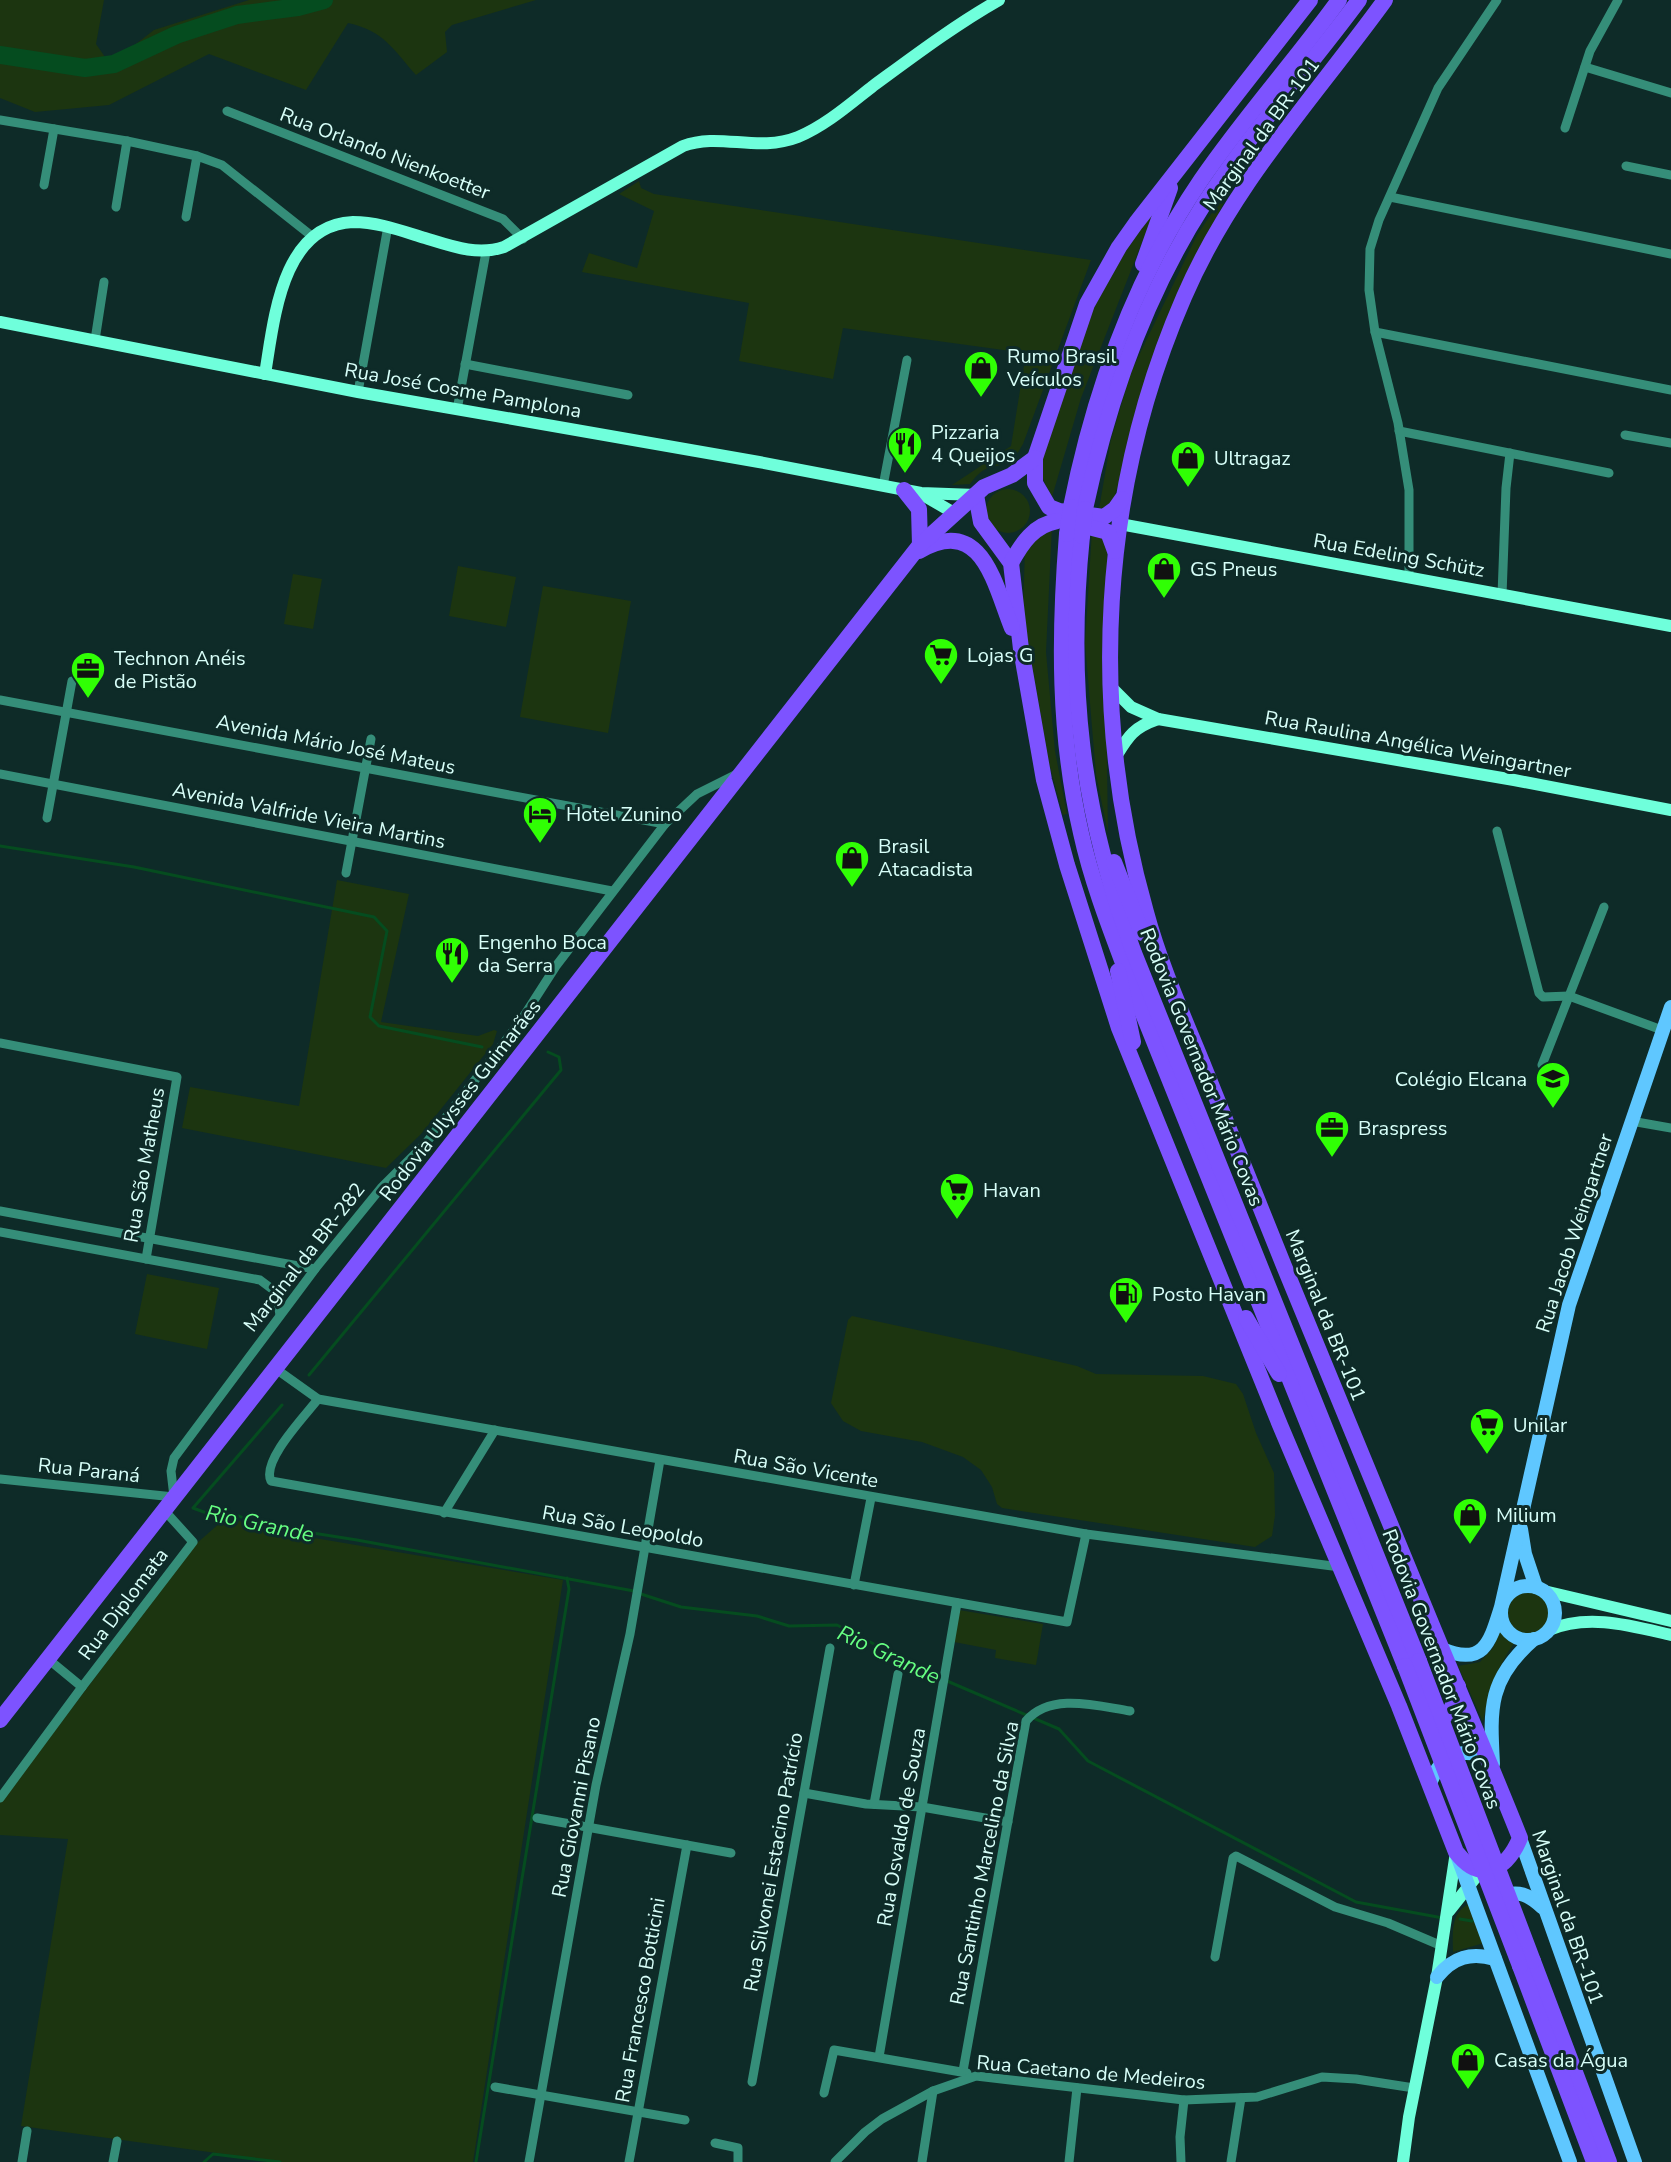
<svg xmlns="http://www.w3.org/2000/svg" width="1671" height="2162" viewBox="0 0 1671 2162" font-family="'Nunito Sans',sans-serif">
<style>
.green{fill:#1c3510}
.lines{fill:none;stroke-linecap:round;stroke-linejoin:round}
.stream{stroke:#054c1f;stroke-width:3}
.river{stroke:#054c1f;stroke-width:18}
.street{stroke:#358e79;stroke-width:9}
.secondary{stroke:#6fffdb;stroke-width:12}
.primary{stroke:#5fc7ff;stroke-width:14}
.highway{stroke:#7d53ff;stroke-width:16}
.highway-bridge{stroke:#7d53ff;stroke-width:16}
.labels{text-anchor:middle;stroke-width:6;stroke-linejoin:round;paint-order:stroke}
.street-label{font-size:20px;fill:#d8fff9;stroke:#0e2b28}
.poi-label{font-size:20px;fill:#d8fff9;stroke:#0e2b28;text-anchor:start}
.water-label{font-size:22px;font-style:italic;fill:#66ff82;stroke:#0e2b28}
</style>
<rect width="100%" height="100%" fill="#0e2b28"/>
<g class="green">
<path d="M0 0H104L96 44 105 57H119L154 30 249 0H536L452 25 445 32 447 52 416 75C393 49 384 31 348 23L306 90 209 54 109 105 35 112 0 98Z"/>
<path d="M1235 179 1166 323 1112 505 1099 509 1111 439 1131 372 1197 235Z"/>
<path d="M639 181 641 188 654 194 1091 260 1023 444C1020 449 1016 457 1010 460 992 472 988 460 970 484L952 485 1011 446 1026 353 843 328 833 379 739 361 749 303 582 272 589 253 637 268 654 211 619 194Z"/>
<path d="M1155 209 1081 398 1052 497 1040 473 1037 459 1085 323 1124 254Z"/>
<circle cx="1008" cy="511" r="22"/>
<path d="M1052 526 1046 652 1055 751 1067 814 1063 815 1049 763 1023 612 1025 548Z"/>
<path d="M1092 530 1108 534 1105 623 1108 833 1096 775 1085 643Z"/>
<path d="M458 566 516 577 506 627 449 616Z"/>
<path d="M293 574 322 579 313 629 284 624Z"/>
<path d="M543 586 631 601 608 733 520 717Z"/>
<path d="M337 880 409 894 381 1022 478 1036 494 1030 497 1031 493 1044 421 1134 386 1168 182 1128 190 1087 299 1106Z"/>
<path d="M147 1274 219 1288 207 1349 135 1334Z"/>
<path d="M852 1316 992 1346 1077 1366 1096 1374 1203 1376 1236 1384 1243 1394 1256 1433 1274 1473 1275 1515 1272 1536 1255 1547 1002 1508 997 1504 992 1487 981 1470 963 1457 922 1442 861 1431 843 1421 831 1403 848 1320Z"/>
<path d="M238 1520 255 1528 563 1580 473 2162H282L21 2126 68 1839 0 1835V1803L196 1544 221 1522Z"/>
<circle cx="1529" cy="1613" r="21"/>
<path d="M959 1610 1043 1624 1036 1665 995 1658 996 1650 954 1642Z"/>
<path d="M1500 1631 1507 1639 1515 1642C1497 1667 1489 1691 1483 1722L1458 1666 1480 1662 1493 1648Z"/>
<path d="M1469 1904 1484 1943 1453 1952C1453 1933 1450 1913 1469 1904Z"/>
</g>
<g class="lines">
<g class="stream">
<path d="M0 846 134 867 374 917 387 931 370 1017 379 1026 482 1047"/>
<path d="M309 1375 561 1070 559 1057 548 1052"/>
<path d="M282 1405 193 1508 220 1518 239 1516 256 1524 357 1540 634 1591"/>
<path d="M641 1594 681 1607 757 1616 789 1626 837 1625 940 1678"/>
<path d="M947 1681 1059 1729 1088 1761 1356 1902 1443 1918"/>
<path d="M1460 1919 1472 1921"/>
<path d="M204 2162 213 2154 280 2162"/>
<path d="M476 2162 569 1589 567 1578"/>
</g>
<path class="river" d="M0 55 85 68 114 64 176 35 237 15 298 7 324 0"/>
<g class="street">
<path d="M1585 67 1671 93"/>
<path d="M227 111 503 219 523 239"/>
<path d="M0 120 127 141 197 156 222 165 313 237"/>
<path d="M1565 128 1590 51 1618 0"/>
<path d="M1626 166 1671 175"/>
<path d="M44 185 54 129"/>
<path d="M1390 197 1671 254"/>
<path d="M116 207 127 141"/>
<path d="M186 217 197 156"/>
<path d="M1375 332 1671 390"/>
<path d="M95 340 104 282"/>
<path d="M465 364 628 395"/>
<path d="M358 392 388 226"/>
<path d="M457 410 486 252"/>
<path d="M1399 431 1609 473"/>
<path d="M1625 435 1671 443"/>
<path d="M883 486 907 360"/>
<path d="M1409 577V490L1398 423 1375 332 1369 290 1370 249 1379 220 1438 88 1497 0"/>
<path d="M1502 595 1506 488 1510 453"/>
<path d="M0 700 665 824"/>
<path d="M0 774 612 891"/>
<path d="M47 818 72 681"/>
<path d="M1497 831 1539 993 1543 997 1569 996 1662 1030"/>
<path d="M346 873 371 739"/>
<path d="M0 1043 177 1077 146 1259"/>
<path d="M1542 1065 1604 907"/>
<path d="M1631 1121 1671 1128"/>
<path d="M0 1211 315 1269"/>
<path d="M0 1232 260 1280 276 1292 280 1315"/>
<path d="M276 1369 318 1399 1086 1534 1340 1567"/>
<path d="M318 1399C305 1416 261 1461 271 1481L1067 1622 1086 1534"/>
<path d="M0 1479 174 1497 171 1471 174 1458 315 1269 381 1188 426 1143 520 1022 556 966 665 824 697 794 735 775"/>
<path d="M444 1513 495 1430"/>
<path d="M854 1585 871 1498"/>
<path d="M82 1687 193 1542 164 1510"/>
<path d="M804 1793 866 1804 922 1807 1008 1822"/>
<path d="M0 1798 82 1687 48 1659"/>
<path d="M874 1804 898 1674"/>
<path d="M537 1818 731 1853"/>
<path d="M1215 1957 1233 1858 1236 1856 1335 1907 1388 1923 1442 1946"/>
<path d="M879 2057 957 1603"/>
<path d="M963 2071 1026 1721C1051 1692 1097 1706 1130 1711"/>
<path d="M752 2082 830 1648"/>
<path d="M495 2087 685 2120"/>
<path d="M824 2093 834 2050 967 2073"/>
<path d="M715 2143 738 2148V2162"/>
<path d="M22 2162 27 2131"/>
<path d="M113 2162 117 2141"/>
<path d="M529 2162 596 1785 630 1634 660 1460"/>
<path d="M629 2162 687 1845"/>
<path d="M835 2162 865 2132 882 2119 933 2091 976 2076 1184 2100 1257 2097 1322 2077 1356 2079 1414 2088"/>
<path d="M922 2162 933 2091"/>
<path d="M1069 2162 1077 2088"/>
<path d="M1181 2162 1180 2137 1184 2100"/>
<path d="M1231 2162 1241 2098"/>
</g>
<g class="secondary">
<path d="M0 322 358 392 759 462 921 493 976 495"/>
<path d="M265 374C274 321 281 225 353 222 378 222 402 231 425 238 451 246 477 256 504 247L683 146C720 132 757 153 798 137 825 126 850 104 873 86 914 56 955 25 999 0"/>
<path d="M923 495 954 513"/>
<path d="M1120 524 1671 626"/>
<path d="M1110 686 1131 707 1158 719 1514 780 1671 810"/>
<path d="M1115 758C1128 737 1132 728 1158 719"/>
<path d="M1544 1591 1671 1621"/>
<path d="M1549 1630C1588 1613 1632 1626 1671 1635"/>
<path d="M1449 1911 1480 1872"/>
<path d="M1403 2162 1409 2117 1437 1977 1456 1852"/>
</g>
<g class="primary">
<path d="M1521 1529 1525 1554 1536 1587"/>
<circle cx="1528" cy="1613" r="27"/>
<path d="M1442 1649C1484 1667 1490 1642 1501 1607L1569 1305 1671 1007"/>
<path d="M1493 1764C1490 1708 1488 1679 1534 1639"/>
<path d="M1430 1784C1440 1756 1459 1746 1488 1758"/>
<path d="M1520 1838 1635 2162"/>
<path d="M1457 1855 1570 2162"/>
<path d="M1500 1897C1518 1889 1529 1895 1542 1907"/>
<path d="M1437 1977C1453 1957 1471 1952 1495 1959"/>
</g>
<g class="highway">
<path d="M1143 264 1170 188"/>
<path d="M904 490 919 509 920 545"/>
<path d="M976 495 981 522 1011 563 1021 649 1044 780 1067 865 1119 1028 1280 1425 1399 1706 1456 1852C1480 1883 1506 1871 1520 1838 1493 1770 1464 1703 1436 1635 1385 1512 1334 1389 1284 1266 1256 1198 1229 1130 1202 1062 1182 1013 1160 964 1146 912 1088 710 1100 490 1184 297 1232 185 1314 98 1385 0"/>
<path d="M1122 499 1115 509 1104 517 1059 511 1049 507 1035 483V458L1087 304 1119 247 1136 223 1310 0"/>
<path d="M1071 507C1094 392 1135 277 1201 180 1244 117 1295 61 1339 0"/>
<path d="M1085 509C1108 401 1144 297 1204 204 1251 132 1308 69 1359 0"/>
<path d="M1077 524 1108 532 1115 551"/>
<path d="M1067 534C1059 634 1058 734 1081 833 1092 883 1111 931 1129 979L1405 1666"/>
<path d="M1082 536C1067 685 1081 812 1134 953L1419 1661"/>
<path d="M919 551C982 515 994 583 1012 628"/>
<path d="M1011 563C1022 543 1034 525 1057 521"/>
<path d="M1114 862 1142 933"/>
<path d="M1118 971 1133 1042"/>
<path d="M1246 1318 1279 1374"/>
<path d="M0 1720 920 545 984 487 1012 475 1035 458"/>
<path d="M1430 1722C1452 1718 1454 1705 1458 1686"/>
<path d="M1533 1961 1609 2162"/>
<path d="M1520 1966 1594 2162"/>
</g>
<g class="highway-bridge">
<path d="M1067 534 1071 507"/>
<path d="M1082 536 1085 509"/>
<path d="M1419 1661 1533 1961"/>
<path d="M1405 1666 1520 1966"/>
</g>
</g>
<defs>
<symbol id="shop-pin" viewBox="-11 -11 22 30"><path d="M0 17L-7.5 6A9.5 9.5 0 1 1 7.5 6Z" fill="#30ff04" stroke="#0e2b28"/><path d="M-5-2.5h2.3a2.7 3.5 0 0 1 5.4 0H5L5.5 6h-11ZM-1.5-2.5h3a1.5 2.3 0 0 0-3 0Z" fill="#111"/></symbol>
<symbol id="restaurant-pin" viewBox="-11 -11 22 30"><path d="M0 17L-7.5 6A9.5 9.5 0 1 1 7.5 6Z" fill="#30ff04" stroke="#0e2b28"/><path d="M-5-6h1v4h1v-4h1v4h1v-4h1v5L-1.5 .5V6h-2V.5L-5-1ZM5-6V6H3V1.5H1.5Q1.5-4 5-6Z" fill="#111"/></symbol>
<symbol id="supermarket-pin" viewBox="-11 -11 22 30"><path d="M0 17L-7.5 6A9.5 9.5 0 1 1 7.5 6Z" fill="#30ff04" stroke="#0e2b28"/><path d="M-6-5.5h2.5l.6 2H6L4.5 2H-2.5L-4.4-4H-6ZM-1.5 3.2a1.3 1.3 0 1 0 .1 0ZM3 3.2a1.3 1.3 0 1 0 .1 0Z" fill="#111"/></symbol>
<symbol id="office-pin" viewBox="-11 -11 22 30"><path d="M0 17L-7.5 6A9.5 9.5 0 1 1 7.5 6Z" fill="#30ff04" stroke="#0e2b28"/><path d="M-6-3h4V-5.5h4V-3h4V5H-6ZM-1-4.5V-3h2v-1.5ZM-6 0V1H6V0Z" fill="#111"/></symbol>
<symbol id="hotel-pin" viewBox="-11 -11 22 30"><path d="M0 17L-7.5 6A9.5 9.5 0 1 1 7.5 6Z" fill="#30ff04" stroke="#0e2b28"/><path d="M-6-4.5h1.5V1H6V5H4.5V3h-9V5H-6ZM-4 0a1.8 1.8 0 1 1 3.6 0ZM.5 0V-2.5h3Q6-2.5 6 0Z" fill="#111"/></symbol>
<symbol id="school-pin" viewBox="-11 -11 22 30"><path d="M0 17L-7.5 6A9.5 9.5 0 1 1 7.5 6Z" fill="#30ff04" stroke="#0e2b28"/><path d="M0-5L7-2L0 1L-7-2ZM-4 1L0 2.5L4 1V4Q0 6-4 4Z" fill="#111"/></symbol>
<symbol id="fuel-pin" viewBox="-11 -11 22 30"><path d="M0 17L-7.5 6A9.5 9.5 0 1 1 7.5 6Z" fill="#30ff04" stroke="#0e2b28"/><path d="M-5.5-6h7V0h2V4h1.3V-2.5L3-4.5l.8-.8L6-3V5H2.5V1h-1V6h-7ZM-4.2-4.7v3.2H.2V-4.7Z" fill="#111"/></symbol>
</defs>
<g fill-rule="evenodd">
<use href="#shop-pin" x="961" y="348" width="40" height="54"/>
<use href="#restaurant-pin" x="885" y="424" width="40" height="54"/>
<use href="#shop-pin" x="1168" y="438" width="40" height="54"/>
<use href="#shop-pin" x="1144" y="549" width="40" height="54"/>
<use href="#supermarket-pin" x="921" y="635" width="40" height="54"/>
<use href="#office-pin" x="68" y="649" width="40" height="54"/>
<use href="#hotel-pin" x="520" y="794" width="40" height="54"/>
<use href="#shop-pin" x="832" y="838" width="40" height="54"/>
<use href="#restaurant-pin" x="432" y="934" width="40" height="54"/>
<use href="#school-pin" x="1533" y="1059" width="40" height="54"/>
<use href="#office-pin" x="1312" y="1108" width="40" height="54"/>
<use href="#supermarket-pin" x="937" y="1170" width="40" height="54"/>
<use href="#fuel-pin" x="1106" y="1274" width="40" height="54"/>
<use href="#supermarket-pin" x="1467" y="1405" width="40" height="54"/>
<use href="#shop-pin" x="1450" y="1495" width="40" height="54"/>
<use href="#shop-pin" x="1448" y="2040" width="40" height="54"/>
</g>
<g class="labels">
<g class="street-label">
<text transform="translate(1261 134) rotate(-54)" y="7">Marginal da BR-101</text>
<text transform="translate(385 153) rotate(21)" y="7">Rua Orlando Nienkoetter</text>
<text transform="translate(463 390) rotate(10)" y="7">Rua José Cosme Pamplona</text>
<text transform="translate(1399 555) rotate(10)" y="7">Rua Edeling Schütz</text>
<text transform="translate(336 744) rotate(11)" y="7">Avenida Mário José Mateus</text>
<text transform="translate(1418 744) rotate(10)" y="7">Rua Raulina Angélica Weingartner</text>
<text transform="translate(309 815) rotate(11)" y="7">Avenida Valfride Vieira Martins</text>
<text transform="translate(1202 1067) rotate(68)" y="7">Rodovia Governador Mário Covas</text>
<text transform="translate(460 1100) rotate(-52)" y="7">Rodovia Ulysses Guimarães</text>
<text transform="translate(144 1165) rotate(-80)" y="7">Rua São Matheus</text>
<text transform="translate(1574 1233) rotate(-72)" y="7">Rua Jacob Weingartner</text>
<text transform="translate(304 1257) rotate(-52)" y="7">Marginal da BR-282</text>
<text transform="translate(1326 1315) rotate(68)" y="7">Marginal da BR-101</text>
<text transform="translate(806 1468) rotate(10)" y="7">Rua São Vicente</text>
<text transform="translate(89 1470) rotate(6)" y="7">Rua Paraná</text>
<text transform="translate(623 1526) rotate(10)" y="7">Rua São Leopoldo</text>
<text transform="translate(123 1604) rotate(-53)" y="7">Rua Diplomata</text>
<text transform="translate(1442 1669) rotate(69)" y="7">Rodovia Governador Mário Covas</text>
<text transform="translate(576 1807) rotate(-79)" y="7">Rua Giovanni Pisano</text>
<text transform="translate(901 1827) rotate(-80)" y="7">Rua Osvaldo de Souza</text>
<text transform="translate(773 1862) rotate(-80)" y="7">Rua Silvonei Estacino Patrício</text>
<text transform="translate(984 1863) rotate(-79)" y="7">Rua Santinho Marcelino da Silva</text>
<text transform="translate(1568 1917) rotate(71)" y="7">Marginal da BR-101</text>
<text transform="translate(640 2000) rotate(-80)" y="7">Rua Francesco Botticini</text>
<text transform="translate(1091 2072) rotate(5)" y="7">Rua Caetano de Medeiros</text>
</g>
<g class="poi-label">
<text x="1007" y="363">Rumo Brasil<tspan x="1007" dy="23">Veículos</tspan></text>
<text x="931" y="439">Pizzaria<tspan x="931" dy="23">4 Queijos</tspan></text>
<text x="1214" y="465">Ultragaz</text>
<text x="1190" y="576">GS Pneus</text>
<text x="967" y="662">Lojas G</text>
<text x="114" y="665">Technon Anéis<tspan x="114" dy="23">de Pistão</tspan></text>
<text x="566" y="821">Hotel Zunino</text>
<text x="878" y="853">Brasil<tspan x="878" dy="23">Atacadista</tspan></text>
<text x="478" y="949">Engenho Boca<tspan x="478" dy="23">da Serra</tspan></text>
<text x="1527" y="1086" text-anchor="end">Colégio Elcana</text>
<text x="1358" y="1135">Braspress</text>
<text x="983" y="1197">Havan</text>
<text x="1152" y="1301">Posto Havan</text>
<text x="1513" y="1432">Unilar</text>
<text x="1496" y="1522">Milium</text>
<text x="1494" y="2067">Casas da Água</text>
</g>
<g class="water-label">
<text transform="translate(260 1523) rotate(12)" y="8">Rio Grande</text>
<text transform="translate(889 1654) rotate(25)" y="8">Rio Grande</text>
</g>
</g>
</svg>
